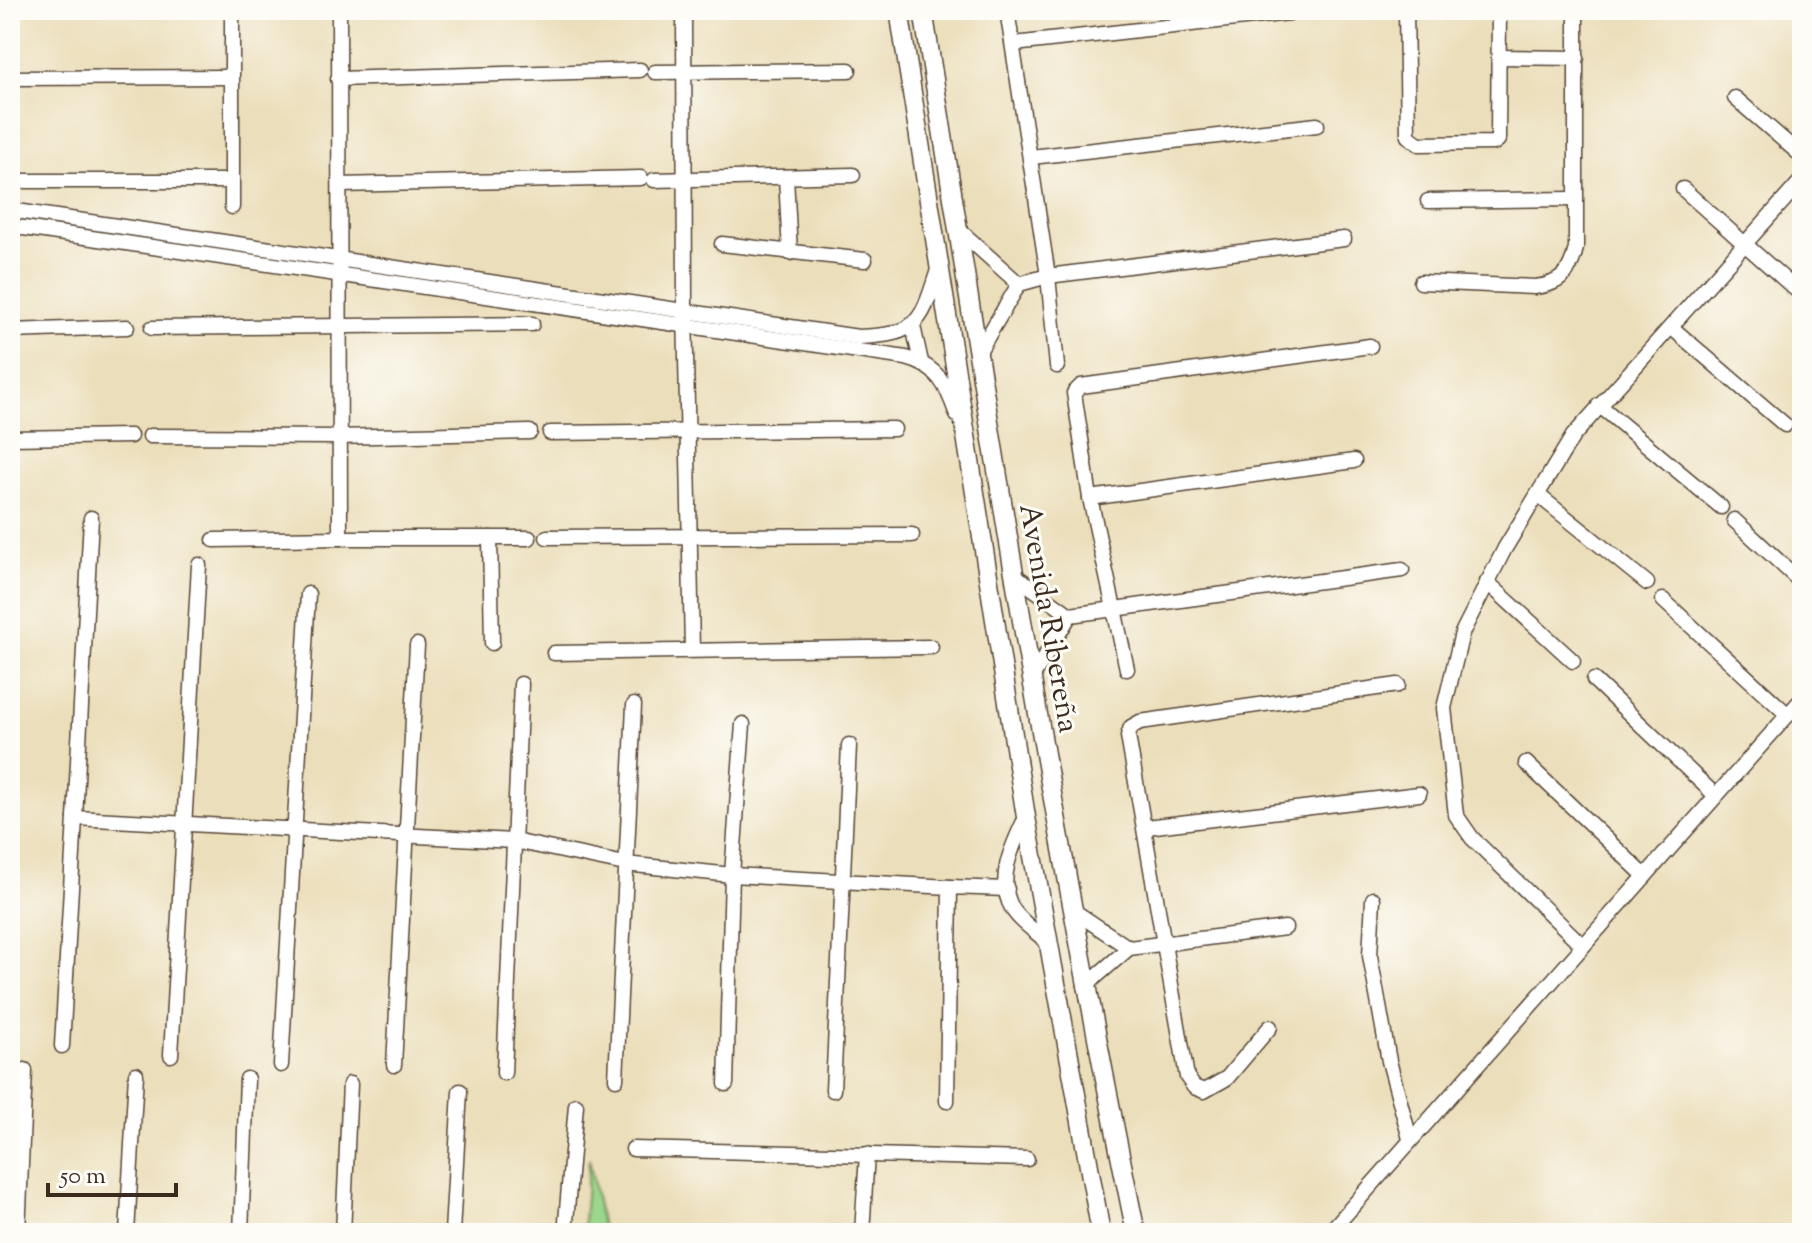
<svg xmlns="http://www.w3.org/2000/svg" width="1812" height="1243" viewBox="0 0 1812 1243" font-family="'Sorts Mill Goudy',serif">
<style>
.green{fill:#9bd78c;stroke:#6b8055;stroke-width:2}
.lines{fill:none;stroke-linecap:round;stroke-linejoin:round}
.street-casing{stroke:#554535;stroke-width:17}
.secondary-casing{stroke:#554535;stroke-width:21}
.street{stroke:#fff;stroke-width:14}
.secondary{stroke:#fff;stroke-width:18}
.labels{text-anchor:middle;stroke-width:6;stroke-linejoin:round;paint-order:stroke}
.street-label{font-size:30px;fill:#3b2a1e;stroke:#fdfcf7}
</style>
<rect width="100%" height="100%" fill="#fdfcf7"/>
<filter id="ink" filterUnits="userSpaceOnUse"><feTurbulence type="fractalNoise" baseFrequency=".0125" numOctaves="2"/><feDisplacementMap in="SourceGraphic" scale="16" xChannelSelector="R" yChannelSelector="G"/><feConvolveMatrix kernelMatrix="1 2 1 2 8 2 1 2 1" color-interpolation-filters="sRGB"/></filter>
<filter id="wash" filterUnits="userSpaceOnUse"><feTurbulence type="fractalNoise" baseFrequency=".006" numOctaves="4" result="noise"/><feDisplacementMap in="SourceGraphic" scale="32" xChannelSelector="R" yChannelSelector="G"/><feGaussianBlur stdDeviation="1.8" result="paint"/><feColorMatrix in="noise" values="0 0 0 0 0 0 0 0 0 0 0 0 0 0 0 0 0 1.4 0 .05"/><feComposite in="paint" operator="in"/></filter>
<g filter="url(#wash)">
<rect width="100%" height="100%" fill="#ebdeba"/>
<path class="green" d="M589 1159 603 1233H583Z"/>
</g>
<g filter="url(#ink)">
<g class="lines">
<defs>
<g id="street">
<path d="M684 10 685 308 692 650"/>
<path d="M1007 10 1048 276 1057 366"/>
<path d="M1406 10 1408 136 1419 144 1494 143 1498 140 1499 10"/>
<path d="M1799 10 1802 13"/>
<path d="M1014 44 1316 10"/>
<path d="M1500 57 1577 58"/>
<path d="M655 72 849 70"/>
<path d="M10 78 231 77"/>
<path d="M338 79 640 70"/>
<path d="M1735 98 1802 156"/>
<path d="M1031 157 1317 125"/>
<path d="M786 177 790 253"/>
<path d="M654 180 853 175"/>
<path d="M10 181H231"/>
<path d="M340 185 641 178"/>
<path d="M1683 189 1802 295"/>
<path d="M1428 201 1575 199"/>
<path d="M232 207V10"/>
<path d="M10 210 858 337C921 335 921 321 939 267"/>
<path d="M10 226 906 358C938 366 947 386 957 415"/>
<path d="M958 229 1019 284"/>
<path d="M722 244 865 260"/>
<path d="M1421 282 1535 287C1561 284 1570 274 1576 248V10"/>
<path d="M913 326 921 362"/>
<path d="M1671 327 1785 425"/>
<path d="M152 328 532 324"/>
<path d="M10 331 127 327"/>
<path d="M978 353 1019 284 1048 276 1344 239"/>
<path d="M1599 405 1721 507"/>
<path d="M550 433 894 429"/>
<path d="M150 436 338 437 530 432"/>
<path d="M10 438 130 436"/>
<path d="M1538 495 1647 583"/>
<path d="M1090 498 1354 461"/>
<path d="M91 518 75 818 514 841 625 864 732 875 950 887"/>
<path d="M1734 520 1802 583"/>
<path d="M547 537 912 535"/>
<path d="M340 538H529"/>
<path d="M490 538 492 643"/>
<path d="M214 540 340 538 339 10"/>
<path d="M1013 574 1070 615 1402 570"/>
<path d="M1487 582 1573 661"/>
<path d="M1663 600 1788 715"/>
<path d="M554 653 931 647"/>
<path d="M1127 669 1090 498 1074 393 1081 386 1370 346"/>
<path d="M1032 678 1070 615"/>
<path d="M1594 680 1716 796"/>
<path d="M1526 763 1645 876"/>
<path d="M1026 817C1014 843 995 878 1012 908 1019 921 1038 933 1048 943"/>
<path d="M1147 827 1419 794"/>
<path d="M1373 899 1370 956 1389 1061 1410 1139"/>
<path d="M1074 911 1129 948"/>
<path d="M1582 945 1472 838 1456 815 1444 708 1462 633 1505 548 1573 436 1802 180"/>
<path d="M1085 986 1129 948 1285 928"/>
<path d="M1270 1027 1227 1078 1204 1091 1194 1087 1187 1077 1128 736 1131 727 1140 722 1398 685"/>
<path d="M62 1046 75 818"/>
<path d="M171 1055 199 565"/>
<path d="M281 1065 308 594"/>
<path d="M394 1065 417 645"/>
<path d="M504 1073 521 684"/>
<path d="M616 1079 634 705"/>
<path d="M726 1084 732 875 743 724"/>
<path d="M833 1090 849 745"/>
<path d="M947 1101 950 887 1007 889"/>
<path d="M633 1149 1027 1159"/>
<path d="M18 1233 25 1070"/>
<path d="M127 1233 136 1074"/>
<path d="M241 1233 247 1079"/>
<path d="M343 1233 350 1084"/>
<path d="M452 1233 460 1091"/>
<path d="M565 1233 576 1105"/>
<path d="M862 1233 867 1154"/>
<path d="M1329 1233 1802 699"/>
</g>
<g id="secondary">
<path d="M899 10 1026 817 1101 1233"/>
<path d="M923 10C988 419 1052 828 1136 1233"/>
</g>
</defs>
<use href="#street" class="street-casing"/>
<use href="#secondary" class="secondary-casing"/>
<use href="#street" class="street"/>
<use href="#secondary" class="secondary"/>
</g>
</g>
<g class="labels">
<g class="street-label">
<text transform="translate(1050 618) rotate(80)" y="10">Avenida Ribereña</text>
</g>
</g>
<rect width="1812" height="1243" fill="none" stroke="#fdfcf7" stroke-width="40"/>
<path d="M48 1183v12h128v-12" fill="none" stroke="#3b2a1e" stroke-width="4"/>
<text x="60" y="1183" font-size="24" fill="#3b2a1e" stroke="#fdfcf7" stroke-width="6" paint-order="stroke">50 m</text>
</svg>
